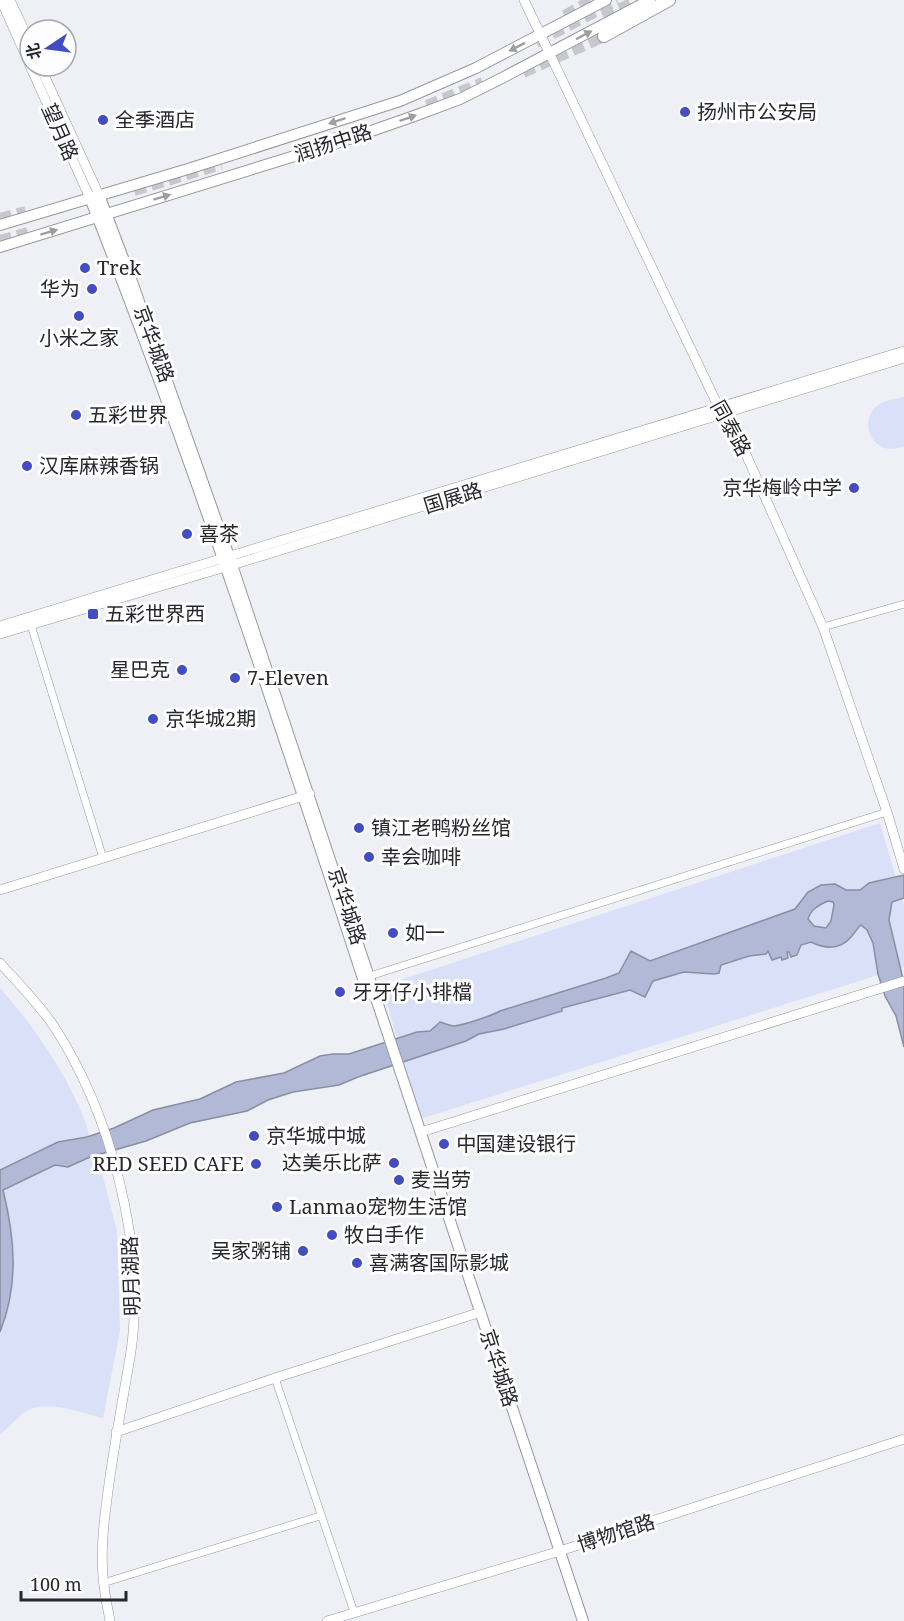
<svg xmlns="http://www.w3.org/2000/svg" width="904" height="1621" viewBox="0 0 904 1621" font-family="'Noto Serif','Noto Sans SC',serif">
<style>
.green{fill:#dae0f7}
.water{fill:#b2b9d7;stroke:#888ea3;stroke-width:1.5;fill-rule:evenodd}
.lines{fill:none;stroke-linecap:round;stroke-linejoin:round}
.trunk-tunnel{stroke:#c6c8cd;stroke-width:12;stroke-dasharray:12 6;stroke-linecap:butt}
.minor-casing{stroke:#97989d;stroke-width:8}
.tertiary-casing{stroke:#97989d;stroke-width:10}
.secondary-casing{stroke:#97989d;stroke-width:12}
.primary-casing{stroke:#97989d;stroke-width:12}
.trunk-casing{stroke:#97989d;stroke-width:14}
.minor{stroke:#fff;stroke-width:7}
.tertiary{stroke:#fff;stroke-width:9}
.secondary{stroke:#fff;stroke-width:10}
.primary{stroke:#fff;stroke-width:10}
.trunk{stroke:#fff;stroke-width:12}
.oneway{fill:#9e9e9f}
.poi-dot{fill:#444cc1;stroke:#fdfdff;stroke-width:2}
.labels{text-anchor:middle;stroke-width:6;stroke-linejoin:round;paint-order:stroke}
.poi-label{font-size:20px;fill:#27282a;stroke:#fdfdff;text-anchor:start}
.street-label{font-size:20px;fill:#27282a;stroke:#fdfdff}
</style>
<rect width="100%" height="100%" fill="#eef0f6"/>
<g class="green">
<path d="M904 397V447C898 448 892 450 885 448 867 442 862 418 877 406 885 400 895 399 904 397Z"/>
<path d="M880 823 904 905V967L420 1119 382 986Z"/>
<path d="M0 988C34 1027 63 1068 83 1116 90 1133 93 1153 98 1170L102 1173 117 1231 120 1331 103 1418C81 1413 50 1400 28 1410 18 1416 9 1427 0 1435Z"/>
</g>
<path class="water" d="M904 875V898L892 902 889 920 904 983V1047L896 1016 885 996 878 974 873 943 867 930 861 925C856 929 855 933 851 937 840 950 825 949 811 942L801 945 797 955 791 957 789 952H787L788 958 782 960 781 957 772 960 768 951 766 954 749 956 721 965 719 973 714 974 684 972 653 981 645 997 630 990 562 1008V1011L504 1029 479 1034 466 1041 358 1077 339 1085 293 1092 268 1100 247 1111 190 1123 146 1141 90 1157 68 1167 55 1165 3 1190C15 1239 19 1284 0 1332V1170L58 1142 87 1137 114 1128 153 1110 200 1099 236 1082 284 1073 320 1056 333 1054H349L417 1032 430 1031 440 1022C444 1023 449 1026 454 1026 464 1025 491 1016 500 1011L606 978 619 973 631 951 650 961 795 909 808 892 821 885 835 884 846 890H860L869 883ZM828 901 833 902 834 905 831 921 826 928 814 926 808 919C811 909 819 905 828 901Z"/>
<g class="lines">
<g class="trunk-tunnel">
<path d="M565 16 593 0"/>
<path d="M604 18 638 0"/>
<path d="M536 42 617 0"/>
<path d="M523 72 604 36"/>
<path d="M427 106 483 83"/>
<path d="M317 144 357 131"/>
<path d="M134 190 221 164"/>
<path d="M0 219 26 212"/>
<path d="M0 241 28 233"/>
</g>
<defs>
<g id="minor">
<path d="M30 622 103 858"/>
<path d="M823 627 904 604"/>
<path d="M370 976 887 812"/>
<path d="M275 1378 354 1612"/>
<path d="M103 1583 320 1516"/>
</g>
<g id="tertiary">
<path d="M1 0 30 65"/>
<path d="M10 0 30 43"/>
<path d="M524 0 719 408 728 414 823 627 887 812 904 869"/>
<path d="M30 66 90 198"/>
<path d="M40 66 99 195"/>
<path d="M0 626 904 351"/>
<path d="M0 634 232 565 904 358"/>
<path d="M0 890 310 794"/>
<path d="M0 963C18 983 38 1003 53 1025 111 1113 146 1246 131 1351 123 1400 113 1449 107 1499 103 1527 100 1557 104 1585 105 1597 108 1609 110 1621"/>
<path d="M421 1132 904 981"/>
<path d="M116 1432 275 1378 481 1312"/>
<path d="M327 1621 560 1551 904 1439"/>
</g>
<g id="secondary">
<path d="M99 195 131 279 232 565 583 1621"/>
<path d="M90 198C193 459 281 727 368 994"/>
</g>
<g id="primary">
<path d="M0 225 188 169 400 101 476 68 606 0"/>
<path d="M0 247 340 142 417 115 460 99 502 78 650 0"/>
</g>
<path id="trunk" d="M604 36 669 0"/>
</defs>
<use href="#minor" class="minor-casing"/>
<use href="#tertiary" class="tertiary-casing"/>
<use href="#secondary" class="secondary-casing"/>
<use href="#primary" class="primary-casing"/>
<use href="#trunk" class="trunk-casing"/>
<use href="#minor" class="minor"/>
<use href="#tertiary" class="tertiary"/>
<use href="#secondary" class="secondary"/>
<use href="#primary" class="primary"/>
<use href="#trunk" class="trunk"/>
</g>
<defs><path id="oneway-solid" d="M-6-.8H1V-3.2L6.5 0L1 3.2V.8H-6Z" transform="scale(1.5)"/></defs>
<g class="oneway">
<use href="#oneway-solid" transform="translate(584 35) rotate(-28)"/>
<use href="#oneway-solid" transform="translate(517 47) rotate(153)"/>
<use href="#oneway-solid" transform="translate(408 118) rotate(-19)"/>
<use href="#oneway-solid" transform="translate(337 121) rotate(162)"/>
<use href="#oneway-solid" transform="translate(162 197) rotate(-17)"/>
<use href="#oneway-solid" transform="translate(49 232) rotate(-17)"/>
</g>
<g class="poi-dot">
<circle cx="685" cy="112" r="6"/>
<circle cx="103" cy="120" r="6"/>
<circle cx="85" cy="268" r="6"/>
<circle cx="92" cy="289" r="6"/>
<circle cx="79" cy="316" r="6"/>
<circle cx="76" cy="415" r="6"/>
<circle cx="27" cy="466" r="6"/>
<circle cx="854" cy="488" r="6"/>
<circle cx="187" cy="534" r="6"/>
<rect x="87" y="608" width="12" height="12" rx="3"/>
<circle cx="182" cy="670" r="6"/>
<circle cx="235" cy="678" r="6"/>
<circle cx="153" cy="719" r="6"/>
<circle cx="359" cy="828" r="6"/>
<circle cx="369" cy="857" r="6"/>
<circle cx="393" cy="933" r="6"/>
<circle cx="340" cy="992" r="6"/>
<circle cx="254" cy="1136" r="6"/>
<circle cx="444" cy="1144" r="6"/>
<circle cx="394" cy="1163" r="6"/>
<circle cx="256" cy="1164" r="6"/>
<circle cx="399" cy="1180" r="6"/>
<circle cx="277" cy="1207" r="6"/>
<circle cx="332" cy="1235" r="6"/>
<circle cx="303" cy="1251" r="6"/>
<circle cx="357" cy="1263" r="6"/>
</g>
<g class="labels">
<g class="poi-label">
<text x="697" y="119">扬州市公安局</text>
<text x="115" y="127">全季酒店</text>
<text x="97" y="275">Trek</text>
<text x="80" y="296" text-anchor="end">华为</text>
<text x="79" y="345" text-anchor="middle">小米之家</text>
<text x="88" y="422">五彩世界</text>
<text x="39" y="473">汉库麻辣香锅</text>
<text x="842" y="495" text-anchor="end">京华梅岭中学</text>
<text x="199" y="541">喜茶</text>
<text x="105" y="621">五彩世界西</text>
<text x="170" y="677" text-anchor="end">星巴克</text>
<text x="247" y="685">7-Eleven</text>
<text x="165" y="726">京华城2期</text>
<text x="371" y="835">镇江老鸭粉丝馆</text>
<text x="381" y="864">幸会咖啡</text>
<text x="405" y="940">如一</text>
<text x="352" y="999">牙牙仔小排檔</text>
<text x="266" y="1143">京华城中城</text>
<text x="456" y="1151">中国建设银行</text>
<text x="382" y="1170" text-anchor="end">达美乐比萨</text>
<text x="244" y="1171" text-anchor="end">RED SEED CAFE</text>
<text x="411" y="1187">麦当劳</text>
<text x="289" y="1214">Lanmao宠物生活馆</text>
<text x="344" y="1242">牧白手作</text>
<text x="291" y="1258" text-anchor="end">吴家粥铺</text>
<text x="369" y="1270">喜满客国际影城</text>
</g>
<g class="street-label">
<text transform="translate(60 132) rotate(66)" y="7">望月路</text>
<text transform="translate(333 143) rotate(-18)" y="7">润扬中路</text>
<text transform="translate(154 344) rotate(70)" y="7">京华城路</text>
<text transform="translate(731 428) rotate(61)" y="7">同泰路</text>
<text transform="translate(453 498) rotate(-17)" y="7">国展路</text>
<text transform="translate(347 906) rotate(72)" y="7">京华城路</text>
<text transform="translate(131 1276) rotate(-92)" y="7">明月湖路</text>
<text transform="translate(499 1368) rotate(72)" y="7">京华城路</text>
<text transform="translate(616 1533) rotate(-18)" y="7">博物馆路</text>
</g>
</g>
<g transform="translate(48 48) rotate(257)"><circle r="28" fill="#fdfdff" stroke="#a7a8aa" stroke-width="1.5"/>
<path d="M0-4.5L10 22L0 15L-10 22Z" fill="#444cc1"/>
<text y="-9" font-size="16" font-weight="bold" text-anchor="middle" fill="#27282a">北</text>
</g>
<path d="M21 1591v9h105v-9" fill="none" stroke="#27282a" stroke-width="3"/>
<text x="30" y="1591" font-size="18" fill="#27282a" stroke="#fdfdff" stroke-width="4.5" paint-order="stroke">100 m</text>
</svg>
